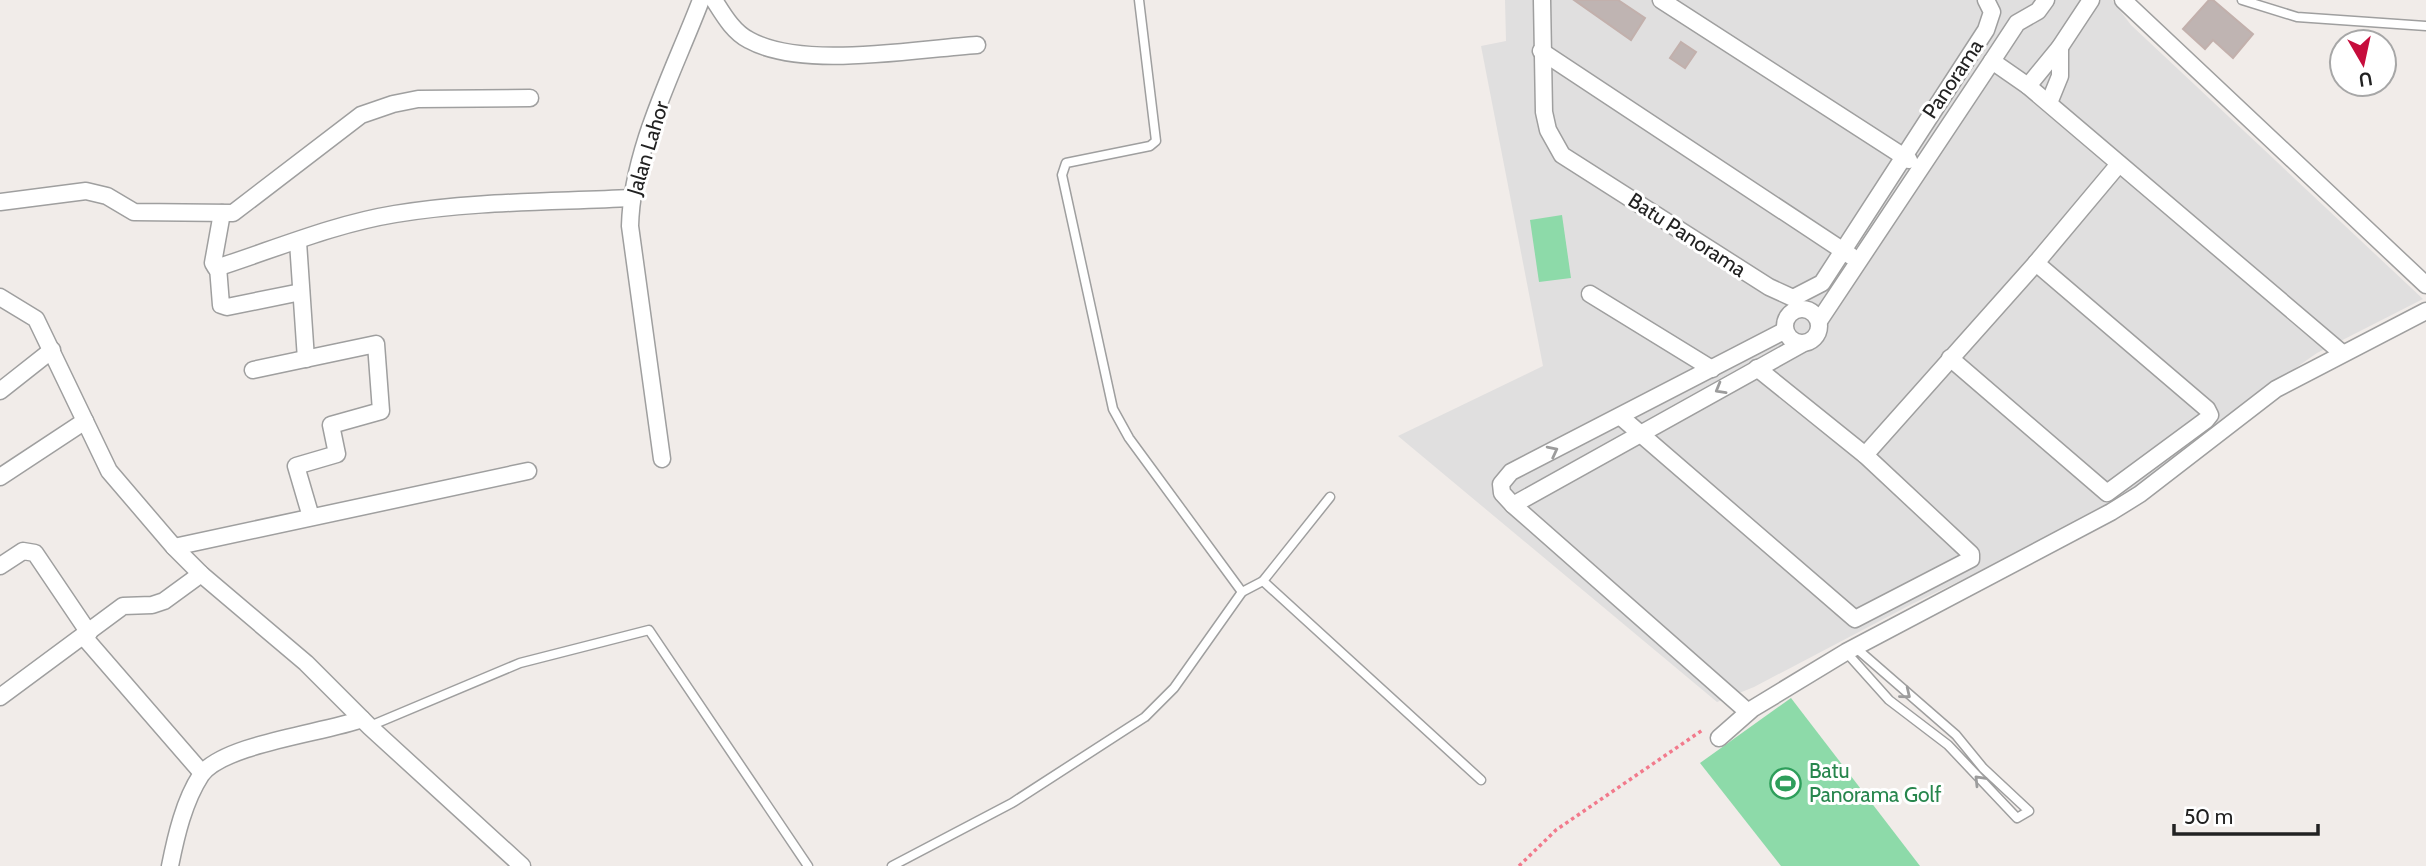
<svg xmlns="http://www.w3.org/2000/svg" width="2426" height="866" viewBox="0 0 2426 866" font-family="Cabin,sans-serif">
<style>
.residential{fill:#e0dfdf}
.pitch{fill:#8ddaa9}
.building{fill:#bfb4b2;stroke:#c2b0ac;stroke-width:2}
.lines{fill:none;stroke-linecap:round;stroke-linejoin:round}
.service-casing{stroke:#9f9f9f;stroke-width:11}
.minor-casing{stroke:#9f9f9f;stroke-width:19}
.path{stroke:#f27a8c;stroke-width:3.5;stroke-dasharray:3.5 3.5;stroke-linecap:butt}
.service{stroke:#fff;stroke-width:8}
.minor{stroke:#fff;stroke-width:16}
.oneway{stroke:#9c9c9c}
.labels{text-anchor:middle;stroke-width:6;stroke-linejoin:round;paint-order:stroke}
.street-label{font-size:21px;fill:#222;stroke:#fff}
.leisure-label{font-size:21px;fill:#27864d;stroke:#fff;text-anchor:start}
</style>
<rect width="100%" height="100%" fill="#f1ece9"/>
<path class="residential" d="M1505 0H2112L2131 25 2423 299 2317 353 2243 405 2140 488 2084 521 1912 604 1754 687 1717 702 1398 436 1543 366 1481 46 1506 41Z"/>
<g class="pitch">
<path d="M1562 215 1571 278 1539 282 1530 220Z"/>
<path d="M1791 698 1920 866H1781L1700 763Z"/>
</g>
<g class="building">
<path d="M1574 0H1618L1645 18 1631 40Z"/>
<path d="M2209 0H2213L2253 34 2233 58 2213 40 2205 49 2183 29Z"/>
<path d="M1681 42 1696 52 1685 68 1670 58Z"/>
</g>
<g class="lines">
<defs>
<g id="service">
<path d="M1139 0 1156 141 1150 146 1066 163 1062 175 1113 409 1129 438 1242 592"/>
<path d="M2242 0 2297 17 2426 26"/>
<path d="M1263 581 1481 780"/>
<path d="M1846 652 1889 700 1948 745 2017 818 2029 811 1983 768 1956 735 1856 648"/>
<path d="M370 726 520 663 649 630 808 866"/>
<path d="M892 866 1012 803 1145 717 1174 688 1242 592 1263 581 1330 497"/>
</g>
<g id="minor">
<path d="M714 0C723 14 733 32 749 40 803 70 914 49 977 45"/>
<path d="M1542 0 1544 112 1548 130 1562 155 1769 287 1793 298 1822 283 1986 30 1992 12 1986 0"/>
<path d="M1661 0 1909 160"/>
<path d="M2123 0 2426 285"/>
<path d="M1541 51 1851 256"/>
<path d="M1992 61 2017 23 2038 11 2046 0"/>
<path d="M2028 86 2060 47 2091 0"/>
<path d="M2049 103 2060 76V47"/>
<path d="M0 202 86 191 107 196 134 212 233 213 361 115 393 104 418 99 530 98"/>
<path d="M222 213 213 263 216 268C275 249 334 224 395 214 473 201 553 202 631 198"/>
<path d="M298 242 306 359"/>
<path d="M218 267 221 305 227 307 301 292"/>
<path d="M1590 294 1712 369"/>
<path d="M0 297 36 319 109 471 174 547 201 574 306 663 370 727 522 866"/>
<circle cx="1802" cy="326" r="17"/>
<path d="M1819 321 1992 61 2028 86 2342 353"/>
<path d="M1950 358 2107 493 2206 420 2210 415 2207 409 2036 263"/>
<path d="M253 370 376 344 381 411 331 425 337 454 296 466 311 517"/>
<path d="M0 391 52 350"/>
<path d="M1621 417 1855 619 1971 559V554L1865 455 1757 368"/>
<path d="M1865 455 2036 263 2119 164"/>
<path d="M662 459 630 226C632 149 674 71 701 0"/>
<path d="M0 477 85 421"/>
<path d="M1513 505 1802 344"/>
<path d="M174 547 528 471"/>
<path d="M0 566 23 551 35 553 89 633"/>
<path d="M84 637 202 773"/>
<path d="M0 697 123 606 152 605 164 601 201 574"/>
<path d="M1748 712 1513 505 1502 493 1501 484 1511 472 1784 331"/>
<path d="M1719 738 1752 709 1846 652 2111 512 2140 494 2276 389 2426 311"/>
<path d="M170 866C176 836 184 801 201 775 223 744 324 733 362 719"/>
</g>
</defs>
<use href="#service" class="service-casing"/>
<use href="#minor" class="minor-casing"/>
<path class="path" d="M1519 866 1556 830 1704 729"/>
<use href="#service" class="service"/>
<use href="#minor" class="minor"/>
</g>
<defs><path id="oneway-chevron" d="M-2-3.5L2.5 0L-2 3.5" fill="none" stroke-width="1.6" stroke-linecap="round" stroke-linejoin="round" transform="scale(1.75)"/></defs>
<g class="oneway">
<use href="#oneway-chevron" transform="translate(1720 389) rotate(150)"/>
<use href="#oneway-chevron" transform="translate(1553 451) rotate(-27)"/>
<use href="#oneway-chevron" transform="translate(1906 694) rotate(39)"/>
<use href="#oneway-chevron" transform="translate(1979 780) rotate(-134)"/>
</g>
<defs>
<symbol id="stadium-ring" viewBox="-11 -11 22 22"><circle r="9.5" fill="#fff" stroke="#2e9e5b" stroke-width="1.5"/><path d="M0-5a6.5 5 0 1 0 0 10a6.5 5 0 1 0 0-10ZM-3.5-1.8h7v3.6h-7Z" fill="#2e9e5b"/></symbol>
</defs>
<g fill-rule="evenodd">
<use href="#stadium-ring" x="1768" y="766" width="35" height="35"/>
</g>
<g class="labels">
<g class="street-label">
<text transform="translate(1953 79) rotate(-56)" y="7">Panorama</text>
<text transform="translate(648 148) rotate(-73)" y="7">Jalan Lahor</text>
<text transform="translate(1687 235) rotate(33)" y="7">Batu Panorama</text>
</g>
<g class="leisure-label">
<text x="1809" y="778">Batu<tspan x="1809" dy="24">Panorama Golf</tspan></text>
</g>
</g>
<g transform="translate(2363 63) rotate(171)"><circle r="33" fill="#ffffff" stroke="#a7a7a7" stroke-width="2"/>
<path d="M0-5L12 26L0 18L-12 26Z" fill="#c60d3c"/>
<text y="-10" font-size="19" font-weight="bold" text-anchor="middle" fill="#222222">U</text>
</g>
<path d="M2174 824v10h144v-10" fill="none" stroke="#222222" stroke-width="3.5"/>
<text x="2184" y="824" font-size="21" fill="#222222" stroke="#ffffff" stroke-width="5" paint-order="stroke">50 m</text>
</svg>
